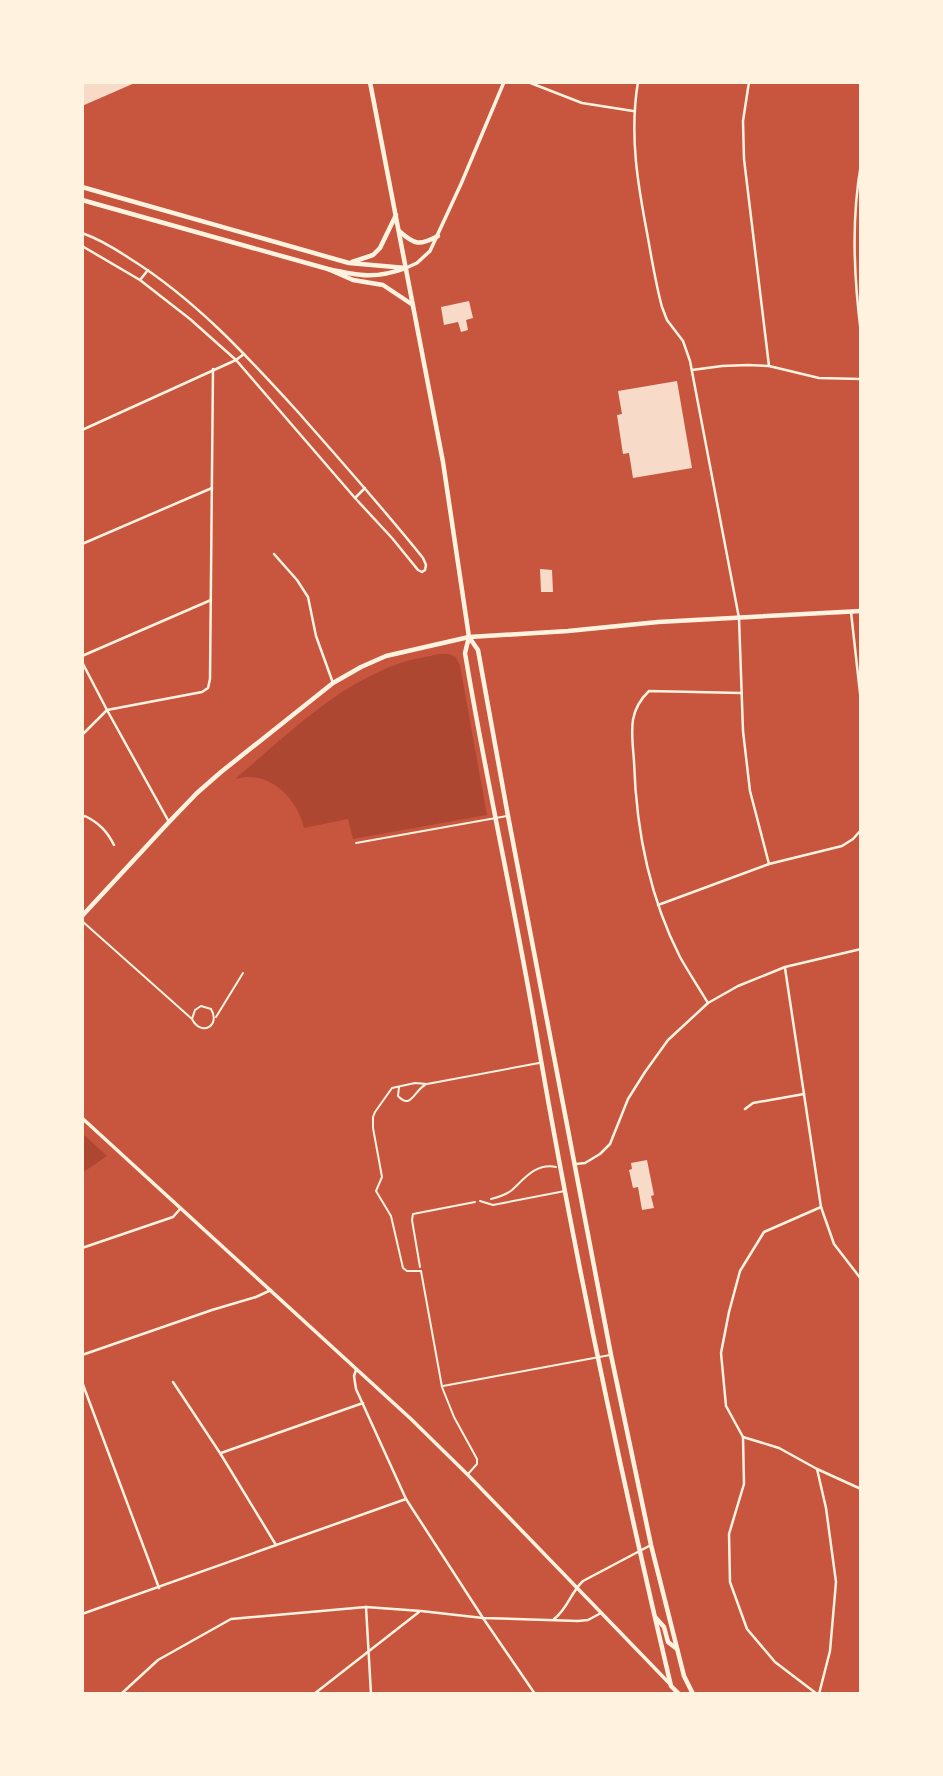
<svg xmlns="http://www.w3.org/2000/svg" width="943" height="1776" viewBox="0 0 943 1776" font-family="Roboto,sans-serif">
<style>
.green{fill:#ae4732}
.building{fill:#f7dbc8}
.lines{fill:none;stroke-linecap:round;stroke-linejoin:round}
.path{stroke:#fff3e0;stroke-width:2}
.service{stroke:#fff3e0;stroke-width:2}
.minor{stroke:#fff3e0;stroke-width:2.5}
.tertiary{stroke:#fff3e0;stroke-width:3.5}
.secondary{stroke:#fff3e0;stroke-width:4.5}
.primary{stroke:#fff3e0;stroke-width:4.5}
</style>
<rect width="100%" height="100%" fill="#c8553d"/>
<g class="green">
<path d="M440 654H449L456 657 460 666 487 815 353 839 348 819 304 828C297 797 268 769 235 779 285 737 335 686 398 664 411 659 426 657 440 654Z"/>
<path d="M82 1133 107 1156 82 1173Z"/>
</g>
<g class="building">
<path d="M82 82H137L82 106Z"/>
<path d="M469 301 473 318 466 320 468 330 461 332 458 322 444 325 441 307Z"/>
<path d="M677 381 692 468 633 478 629 453 623 454 617 415 622 414 618 391Z"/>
<path d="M540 569 552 570 553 592H541Z"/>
<path d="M647 1160 654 1195 651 1196 654 1208 642 1210 638 1187 633 1188 629 1170 632 1169 631 1163Z"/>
</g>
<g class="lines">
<g class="path">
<path d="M491 1199C499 1197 506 1195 512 1190 525 1178 536 1163 556 1167"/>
<path d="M420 1267 412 1220 413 1214 475 1202"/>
</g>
<g class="service">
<path d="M356 843 507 816"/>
<path d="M82 921 192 1019C201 1037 221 1026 211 1009L201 1006 195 1010 192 1019"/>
<path d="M216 1017 243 973"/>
<path d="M399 1087 398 1096C411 1110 414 1091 425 1085"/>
<path d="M480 1201 493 1205 565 1191"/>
<path d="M443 1386 610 1355"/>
<path d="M468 1474 477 1464V1459L454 1417 442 1387 421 1271H407L403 1268 391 1216 376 1191 382 1177 373 1128V1117L375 1112 392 1088 415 1083 427 1084 539 1063"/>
</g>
<g class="minor">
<path d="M528 82 582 103 633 111"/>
<path d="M638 82C629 135 638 186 648 238 652 261 656 285 662 307L667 320 683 341 690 361 739 618 743 731 750 791 769 864"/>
<path d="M749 82 743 121 744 159 769 366"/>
<path d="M861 164C851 221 854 277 861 334"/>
<path d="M82 233C99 239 114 248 129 258 195 299 246 355 298 412 340 460 383 508 423 558L426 565 425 570 422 572 418 570 392 538 355 498 236 360 190 319 140 280 82 246"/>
<path d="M140 280 148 270"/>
<path d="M692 370 722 366 748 365 769 366 819 378 861 379"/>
<path d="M82 430 236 360 244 354"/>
<path d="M355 498 365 488"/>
<path d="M82 544 212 488"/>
<path d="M274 554 297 580 308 597 316 636 333 683"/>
<path d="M851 612 861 702"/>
<path d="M82 656 211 600"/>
<path d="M82 662 107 710 169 822"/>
<path d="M82 735 107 710 202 692 208 688 210 679 213 369"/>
<path d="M82 817 85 816C99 823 107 831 114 845"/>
<path d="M658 905 769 864 842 846 853 839 861 830"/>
<path d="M785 968 821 1207 834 1244 861 1279"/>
<path d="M708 1003C699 988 689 973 680 957 649 896 636 829 634 761 632 733 627 712 649 691L741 693"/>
<path d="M745 1109 753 1103 804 1094"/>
<path d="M576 1164 585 1163 600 1154 610 1144 628 1099 645 1072 668 1040 708 1003 738 986 785 967 861 949"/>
<path d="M82 1248 173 1217 181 1208"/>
<path d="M82 1355 212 1310 256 1297 271 1290"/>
<path d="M356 1370 354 1376 356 1389 406 1499 483 1618 535 1694"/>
<path d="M82 1382 159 1588"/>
<path d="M173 1382 220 1453 276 1545"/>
<path d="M743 1437 779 1448 817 1469 861 1489"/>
<path d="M221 1453 363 1403"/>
<path d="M817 1469 826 1508 836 1582 830 1651 819 1694"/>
<path d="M366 1607 371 1694"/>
<path d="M82 1614 406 1499"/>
<path d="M554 1619C568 1609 570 1593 583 1581L651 1545"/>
<path d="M121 1694 158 1660 231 1619 366 1607 421 1611 483 1618 578 1621 588 1620 601 1613"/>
<path d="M314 1694 419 1612"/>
<path d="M817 1694 775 1662 747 1629 730 1582 729 1534 744 1484 743 1437 726 1406 721 1353 729 1312 740 1271 764 1232 821 1207"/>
</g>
<g class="tertiary">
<path d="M406 268 417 263 430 251 461 184 504 82"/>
<path d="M82 1118 411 1419 468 1475 670 1684"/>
</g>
<g class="secondary">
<path d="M82 187 349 263 406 268"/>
<path d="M82 200 328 269C359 276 376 279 406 268"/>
<path d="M352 262 373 255 380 248 396 215"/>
<path d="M82 916 169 822 197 793 221 772 333 683 361 667 386 656 469 637 568 631 658 622 861 611"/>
</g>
<g class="primary">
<path d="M370 82 443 462 469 637 465 653C487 786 517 916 539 1049 576 1262 621 1475 671 1686L679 1694"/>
<path d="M399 231C415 245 419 246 438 236"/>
<path d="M328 269 353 280 383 285 413 305"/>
<path d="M469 637 478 650 508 816 611 1355 651 1545 684 1676 693 1694"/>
<path d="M656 1618 664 1627 668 1642 677 1649"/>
</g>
</g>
<rect width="943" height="1776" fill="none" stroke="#fff3e0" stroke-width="168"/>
</svg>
